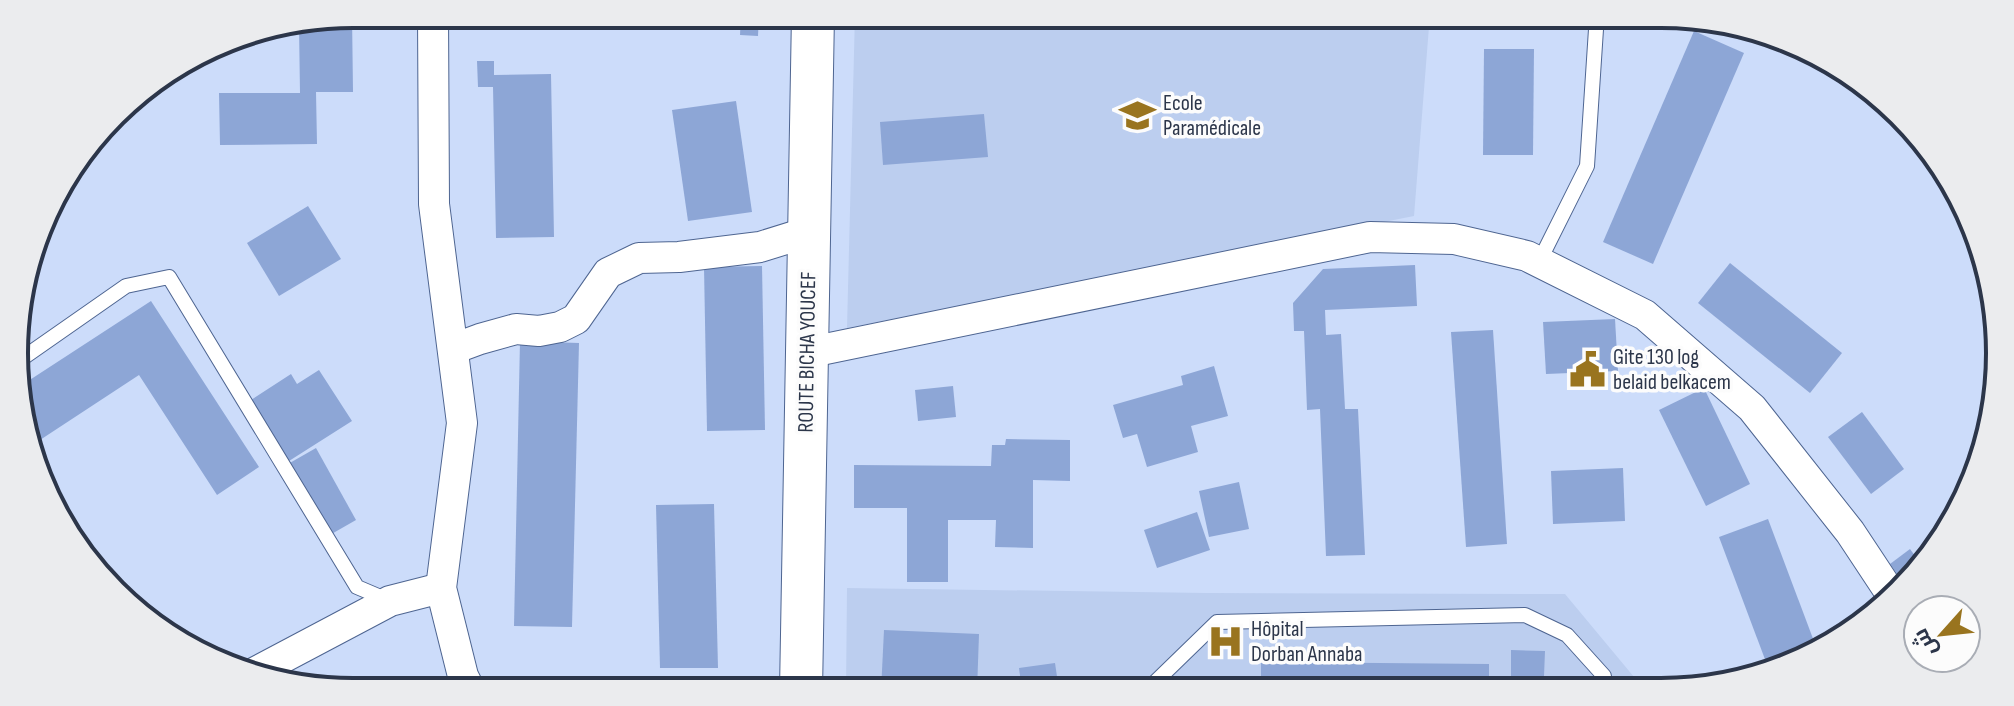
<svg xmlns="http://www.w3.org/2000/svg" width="2014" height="706" viewBox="0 0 2014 706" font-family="'Sofia Sans Condensed',Cairo,sans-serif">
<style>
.built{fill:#bcceef}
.building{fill:#8da6d6}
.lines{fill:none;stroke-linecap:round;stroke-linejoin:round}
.service-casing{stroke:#4e6591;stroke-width:16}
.minor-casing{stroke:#4e6591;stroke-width:32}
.secondary-casing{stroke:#4e6591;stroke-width:44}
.service{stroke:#fff;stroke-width:14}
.minor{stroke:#fff;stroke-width:30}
.secondary{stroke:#fff;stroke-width:42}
.labels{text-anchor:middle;stroke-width:7;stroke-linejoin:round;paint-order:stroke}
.poi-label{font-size:22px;fill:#2c364a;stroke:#fcfcfc;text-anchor:start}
.street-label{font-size:22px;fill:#2c364a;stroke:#fcfcfc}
.rim{fill:none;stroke:#2c364a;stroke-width:4}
</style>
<rect width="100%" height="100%" fill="#ccdcfa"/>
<g class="built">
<path d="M855 14H1430L1414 216 847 328Z"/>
<path d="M847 588 1206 593 1565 594 1644 689 846 691Z"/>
</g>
<g class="building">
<path d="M352 14 353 92H316L317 144 220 145 219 93H300L299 25Z"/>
<path d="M741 14H759L758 36 740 35Z"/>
<path d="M1319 14H1410V19L1319 18Z"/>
<path d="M1694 31 1744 53 1653 264 1603 242Z"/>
<path d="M1484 49H1534L1533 155H1483Z"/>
<path d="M477 61H494V75L551 74 554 237 496 238 493 87H478Z"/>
<path d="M736 101 752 212 688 221 672 110Z"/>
<path d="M984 114 988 157 883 165 880 122Z"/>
<path d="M308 206 341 259 279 296 247 243Z"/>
<path d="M1730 263 1842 353 1810 393 1698 303Z"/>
<path d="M1415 265 1417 306 1325 310 1326 335 1341 334 1345 409H1358L1365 555 1326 556 1320 409 1307 410 1304 331H1294L1293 303 1323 269Z"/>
<path d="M762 266 765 430 707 431 704 267Z"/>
<path d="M151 301 259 467 217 495 139 375 40 440 24 416 22 385Z"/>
<path d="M1615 319 1618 371 1546 374 1543 322Z"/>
<path d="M1493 330 1507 544 1466 547 1451 332Z"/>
<path d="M520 341 579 343 572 627 514 626Z"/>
<path d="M1214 366 1228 416 1191 426 1198 452 1147 467 1137 434 1123 438 1113 405 1183 385 1181 376Z"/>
<path d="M319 370 352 421 289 461 251 400 291 374 297 384Z"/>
<path d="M953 386 956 417 918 421 915 390Z"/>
<path d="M1704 388 1750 484 1706 506 1659 410Z"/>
<path d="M1862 412 1904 469 1871 494 1828 437Z"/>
<path d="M1006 439 1070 440V481L1033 480V548L995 547 996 520H948V582H907V508H854V465L991 466 992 445H1005Z"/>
<path d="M316 448 356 520 328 536 288 464Z"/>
<path d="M1623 468 1625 521 1553 524 1551 471Z"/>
<path d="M1239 482 1249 529 1209 537 1199 491Z"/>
<path d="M714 504 718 668H660L656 505Z"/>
<path d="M1197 512 1210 550 1157 568 1144 530Z"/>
<path d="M1768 519 1818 652 1811 657 1769 670 1719 537Z"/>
<path d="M1910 549 1921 564 1904 584 1890 564Z"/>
<path d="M884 630 979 634 977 691H881Z"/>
<path d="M1511 650 1545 651 1544 676 1558 689H1498V682H1511Z"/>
<path d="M1261 662 1489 664V690H1261Z"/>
<path d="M1055 663 1059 690 1022 691 1019 668Z"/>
<rect x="1192" y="678" width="35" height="12"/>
</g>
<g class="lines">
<defs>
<g id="service">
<path d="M1539 262 1587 166 1597 14"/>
<path d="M20 360 126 286 169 277 357 587 390 601"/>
<path d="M1147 690 1217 622 1525 615 1567 635 1604 676"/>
</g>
<g id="minor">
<path d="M433 14 434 204 462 423 441 588 463 676 471 692"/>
<path d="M453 349 480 339 516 329 539 331 560 327 576 319 608 273 639 258 679 257 760 247 808 232"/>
<path d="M806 353 1370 237 1454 239 1527 256 1645 315 1752 408 1850 532 1893 597"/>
<path d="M252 674 390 601 441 588"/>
</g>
<path id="secondary" d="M801 691 813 14"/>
</defs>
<use href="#service" class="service-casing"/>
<use href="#minor" class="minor-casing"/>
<use href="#secondary" class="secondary-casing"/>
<use href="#service" class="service"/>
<use href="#minor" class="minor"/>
<use href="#secondary" class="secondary"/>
</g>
<defs>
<symbol id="university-bare" viewBox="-9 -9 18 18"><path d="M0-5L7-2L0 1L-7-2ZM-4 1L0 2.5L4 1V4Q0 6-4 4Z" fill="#99741f" stroke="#fcfcfc" stroke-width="2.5" paint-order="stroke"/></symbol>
<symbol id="civic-bare" viewBox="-9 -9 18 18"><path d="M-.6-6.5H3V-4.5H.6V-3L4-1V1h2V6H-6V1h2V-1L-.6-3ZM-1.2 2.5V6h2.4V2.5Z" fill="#99741f" stroke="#fcfcfc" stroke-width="2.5" paint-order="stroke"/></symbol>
<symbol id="hospital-bare" viewBox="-9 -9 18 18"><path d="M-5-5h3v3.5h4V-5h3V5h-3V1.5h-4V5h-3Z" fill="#99741f" stroke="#fcfcfc" stroke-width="2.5" paint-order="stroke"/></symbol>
</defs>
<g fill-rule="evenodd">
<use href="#university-bare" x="1112" y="90" width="51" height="51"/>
<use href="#civic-bare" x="1562" y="344" width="51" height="51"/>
<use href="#hospital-bare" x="1200" y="616" width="51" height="51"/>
</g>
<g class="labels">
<g class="poi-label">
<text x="1163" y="110">Ecole<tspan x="1163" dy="25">Paramédicale</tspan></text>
<text x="1613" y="364">Gite 130 log<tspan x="1613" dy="25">belaid belkacem</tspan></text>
<text x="1251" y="636">Hôpital<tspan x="1251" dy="25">Dorban Annaba</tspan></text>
</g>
<g class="street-label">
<text transform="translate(806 352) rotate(-89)" y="8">ROUTE BICHA YOUCEF</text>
</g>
</g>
<path d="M0 0H2014V706H0ZM353 28H1661A325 325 0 0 1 1986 353V353A325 325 0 0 1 1661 678H353A325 325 0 0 1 28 353V353A325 325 0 0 1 353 28Z" fill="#ebecee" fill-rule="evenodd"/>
<path class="rim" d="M353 28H1661A325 325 0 0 1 1986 353V353A325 325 0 0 1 1661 678H353A325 325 0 0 1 28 353V353A325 325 0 0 1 353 28Z"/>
<g transform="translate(1942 634) rotate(243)"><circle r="38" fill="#fcfcfc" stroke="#a9adb5" stroke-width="2"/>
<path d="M0-6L14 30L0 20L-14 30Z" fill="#99741f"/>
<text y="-12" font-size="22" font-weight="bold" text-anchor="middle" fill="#2c364a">ش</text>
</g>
</svg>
